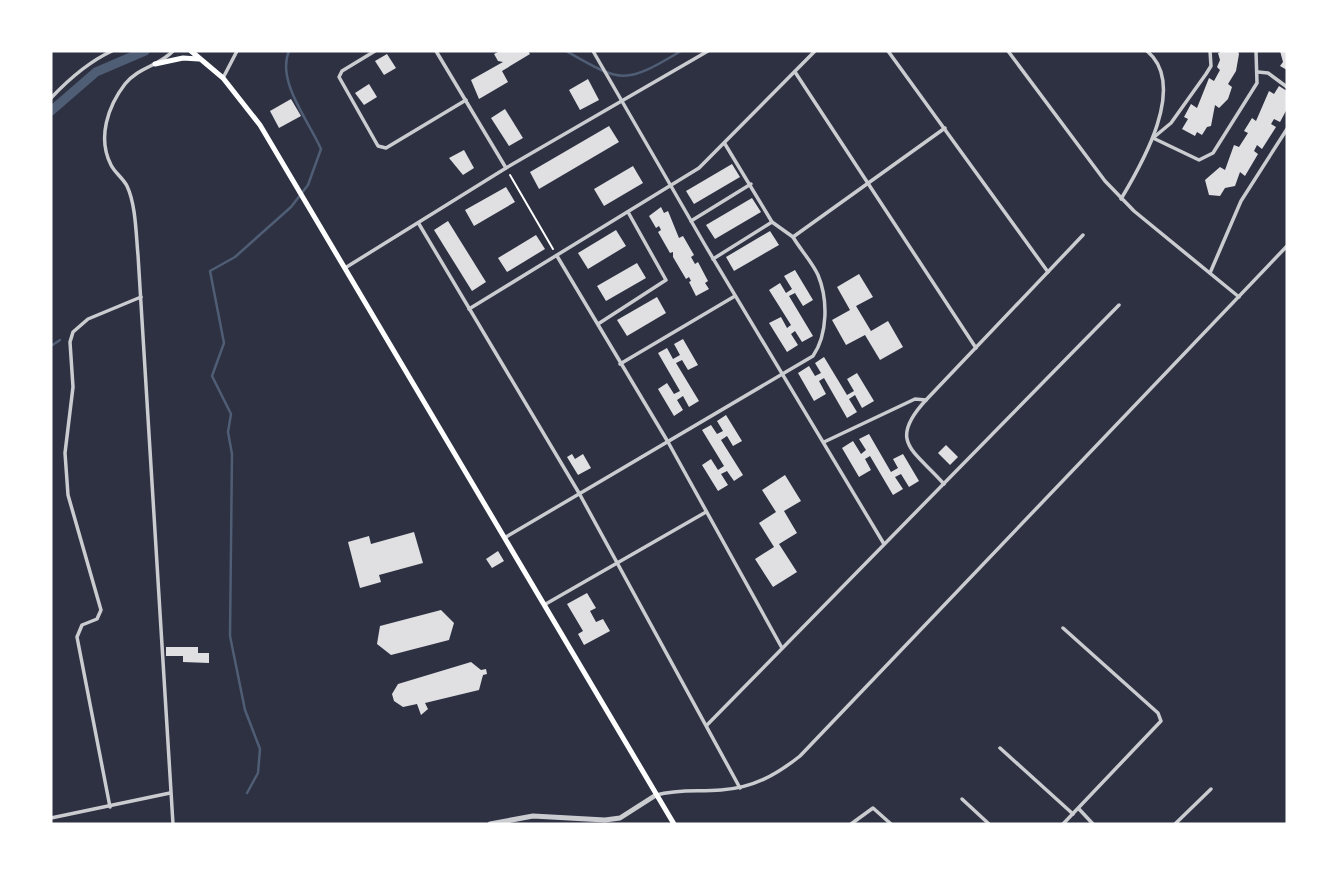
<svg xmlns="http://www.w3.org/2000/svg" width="1338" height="875" viewBox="0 0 1338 875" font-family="Rubik,sans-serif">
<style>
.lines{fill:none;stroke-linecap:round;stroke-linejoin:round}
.stream{stroke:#4f5d75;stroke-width:2.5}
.canal{stroke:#4f5d75;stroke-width:9}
.building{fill:#e0e0e3}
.path{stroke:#fff;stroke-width:2}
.minor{stroke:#caccd0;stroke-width:3.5}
.tertiary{stroke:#caccd0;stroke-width:5}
.secondary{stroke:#fff;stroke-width:5}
</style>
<rect width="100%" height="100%" fill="#2d3142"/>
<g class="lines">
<g class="stream">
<path d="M566 51C622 83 624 85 681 51"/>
<path d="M51 346 60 340"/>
<path d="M247 793 258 773 260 749 245 710 230 636 232 454 228 432 231 414 212 376 224 343 210 271 235 257 291 207 308 185 321 149C309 121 276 81 289 51"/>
</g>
<path class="canal" d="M51 111 96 72 145 51"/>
</g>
<g class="building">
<path d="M500 51H528L530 54 502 71 508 82 479 99 471 80 503 62 498 61 494 54Z"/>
<path d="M1223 51H1238L1239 54 1236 71 1228 84 1232 87 1228 99 1219 108 1215 105 1211 126 1207 127 1202 135 1197 132 1195 136 1182 129 1188 119 1184 117 1191 104 1197 108 1209 78 1214 81 1220 70 1217 67 1220 60 1218 53Z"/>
<path d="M1280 51H1287V70L1280 66 1283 62Z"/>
<path d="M387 54 396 68 384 75 375 61Z"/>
<path d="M588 79 599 100 580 110 569 90Z"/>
<path d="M369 84 377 97 364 105 355 93Z"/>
<path d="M1279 86 1287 91V109L1280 122 1274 119 1271 124 1276 127 1262 149 1257 145 1254 151 1258 154 1245 176 1240 172 1235 186 1225 188 1220 196 1209 195 1205 180 1220 167 1225 170 1234 145 1239 147 1248 133 1244 131 1252 118 1256 121 1269 91 1274 94Z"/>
<path d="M291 99 301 116 279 128 270 111Z"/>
<path d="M505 109 523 138 509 146 491 118Z"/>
<path d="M609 126 619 142 539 189 530 172Z"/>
<path d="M464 150 474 168 463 175 449 158Z"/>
<path d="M732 164 740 177 694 204 686 191Z"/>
<path d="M633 166 643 183 604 206 594 189Z"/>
<path d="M506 187 515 202 474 226 465 210Z"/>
<path d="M752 198 761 212 715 239 706 225Z"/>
<path d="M661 207 664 213 668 211 679 238 683 236 694 255 691 257 695 264 698 262 708 281 705 283 709 289 696 296 689 282 691 281 689 277 686 279 673 257V252L670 253 658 232 661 230 659 226 656 228 649 216Z"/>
<path d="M448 221 486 282 472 291 434 230Z"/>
<path d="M616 230 626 246 588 269 578 253Z"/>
<path d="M770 231 779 245 734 271 726 257Z"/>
<path d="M536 235 545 249 507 272 498 258Z"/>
<path d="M637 263 646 278 606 301 597 286Z"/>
<path d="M795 270 813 300 803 306 795 293 789 296 813 336 802 342 795 331 791 334 798 345 787 352 769 323 781 317 787 328 791 325 769 290 780 283 786 293 792 289 784 276Z"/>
<path d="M859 274 873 297 856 306 871 331 888 321 903 347 880 360 865 335 846 345 832 320 850 310 837 287Z"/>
<path d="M657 297 666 313 627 336 617 320Z"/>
<path d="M683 339 698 365 688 370 682 360 676 363 699 401 689 407 683 396 677 400 683 410 674 416 658 389 667 383 674 394 680 391 658 353 667 348 673 359 680 355 674 344Z"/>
<path d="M824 357 847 395 854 391 847 379 857 373 874 401 862 408 855 395 849 399 857 412 847 418 824 378 819 381 826 394 814 401 798 373 809 366 815 376 821 373 815 363Z"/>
<path d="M726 415 742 441 733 446 727 436 721 440 743 475 734 481 727 471 721 474 728 485 718 491 702 465 711 459 718 470 724 466 702 430 711 425 717 434 723 431 717 421Z"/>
<path d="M869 434 891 472 898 468 893 459 903 454 919 481 909 487 901 474 895 477 903 489 893 495 870 456 865 459 871 470 859 477 842 448 853 441 861 454 866 450 859 439Z"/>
<path d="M946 445 958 457 950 465 938 453Z"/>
<path d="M572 454 575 459 583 454 591 468 578 475 567 457Z"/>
<path d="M785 475 801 501 784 511 797 533 779 544 797 572 773 587 755 559 774 547 759 523 776 512 762 490Z"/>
<path d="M414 532 423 563 379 575 381 582 360 588 348 542 369 536 371 544Z"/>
<path d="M498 551 504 561 492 568 486 559Z"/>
<path d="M587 593 596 608 590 611 596 622 603 619 610 631 584 645 578 634 583 631 567 604Z"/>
<path d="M441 610 454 623 449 640 391 655 377 644 380 626Z"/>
<path d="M166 647H198V653H209V663L183 662V656H166Z"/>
<path d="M471 662 481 670 486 669 487 674 483 675 479 690 425 703 428 709 421 715 417 704 403 707 394 701 392 694 398 684Z"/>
</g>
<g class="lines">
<path class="path" d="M510 175 553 249"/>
<g class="minor">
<path d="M173 51C159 66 139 67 125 84 108 106 97 138 111 165 115 173 123 178 127 186 136 205 136 235 138 255L173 824"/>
<path d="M375 51 342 71 339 77 378 146 386 148 466 100"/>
<path d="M436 51 506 168"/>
<path d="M593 51 705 245 884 544"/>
<path d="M888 51 1048 272"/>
<path d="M1008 51 1105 181 1134 211 1239 297"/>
<path d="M1210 51 1211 66 1206 74 1171 123 1153 138 1199 160 1213 153 1257 83 1256 51"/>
<path d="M795 72 976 348"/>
<path d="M1258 72 1268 73 1287 87"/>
<path d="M223 78 237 51"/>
<path d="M51 98C69 79 88 62 112 51"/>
<path d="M725 144 772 222 793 237"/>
<path d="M1121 199C1142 164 1188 85 1147 51"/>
<path d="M691 221 751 184"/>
<path d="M419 224 579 493 740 788"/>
<path d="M557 256 668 442 782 648"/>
<path d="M713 259 772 222"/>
<path d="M345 268 506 168 708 51"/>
<path d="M1210 273 1241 201 1287 129"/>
<path d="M469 309 699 168 815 51"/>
<path d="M598 324 666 280 628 212"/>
<path d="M620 364 735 296"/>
<path d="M824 442 915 399 926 400"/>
<path d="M944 484C914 450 887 442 926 400L1083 235"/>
<path d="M506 537 813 356C828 334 828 299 818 275 812 262 800 249 793 237L945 128"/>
<path d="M544 605 706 512"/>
<path d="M1063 628 1158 713 1161 721 1063 824"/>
<path d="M707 725 1119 305"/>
<path d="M1000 748 1073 814"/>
<path d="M656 795C679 789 699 792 721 790 753 788 776 775 800 756L1287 246"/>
<path d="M962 799 989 824"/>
<path d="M110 807 77 637 82 625 97 619 101 610 68 495 65 453 73 387 70 342 73 332 88 319 141 297"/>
<path d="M1079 809 1093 824"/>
<path d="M51 818 170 793"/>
<path d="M851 824 873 808 891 824"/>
<path d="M1175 824 1211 789"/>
</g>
<path class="tertiary" d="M490 824 533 816 605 820 620 818 656 795"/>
<g class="secondary">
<path d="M191 51 223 78 260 125 674 824"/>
<path d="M155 64 183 58 199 59"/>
</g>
</g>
<rect width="1338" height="875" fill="none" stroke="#ffffff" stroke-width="105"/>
</svg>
